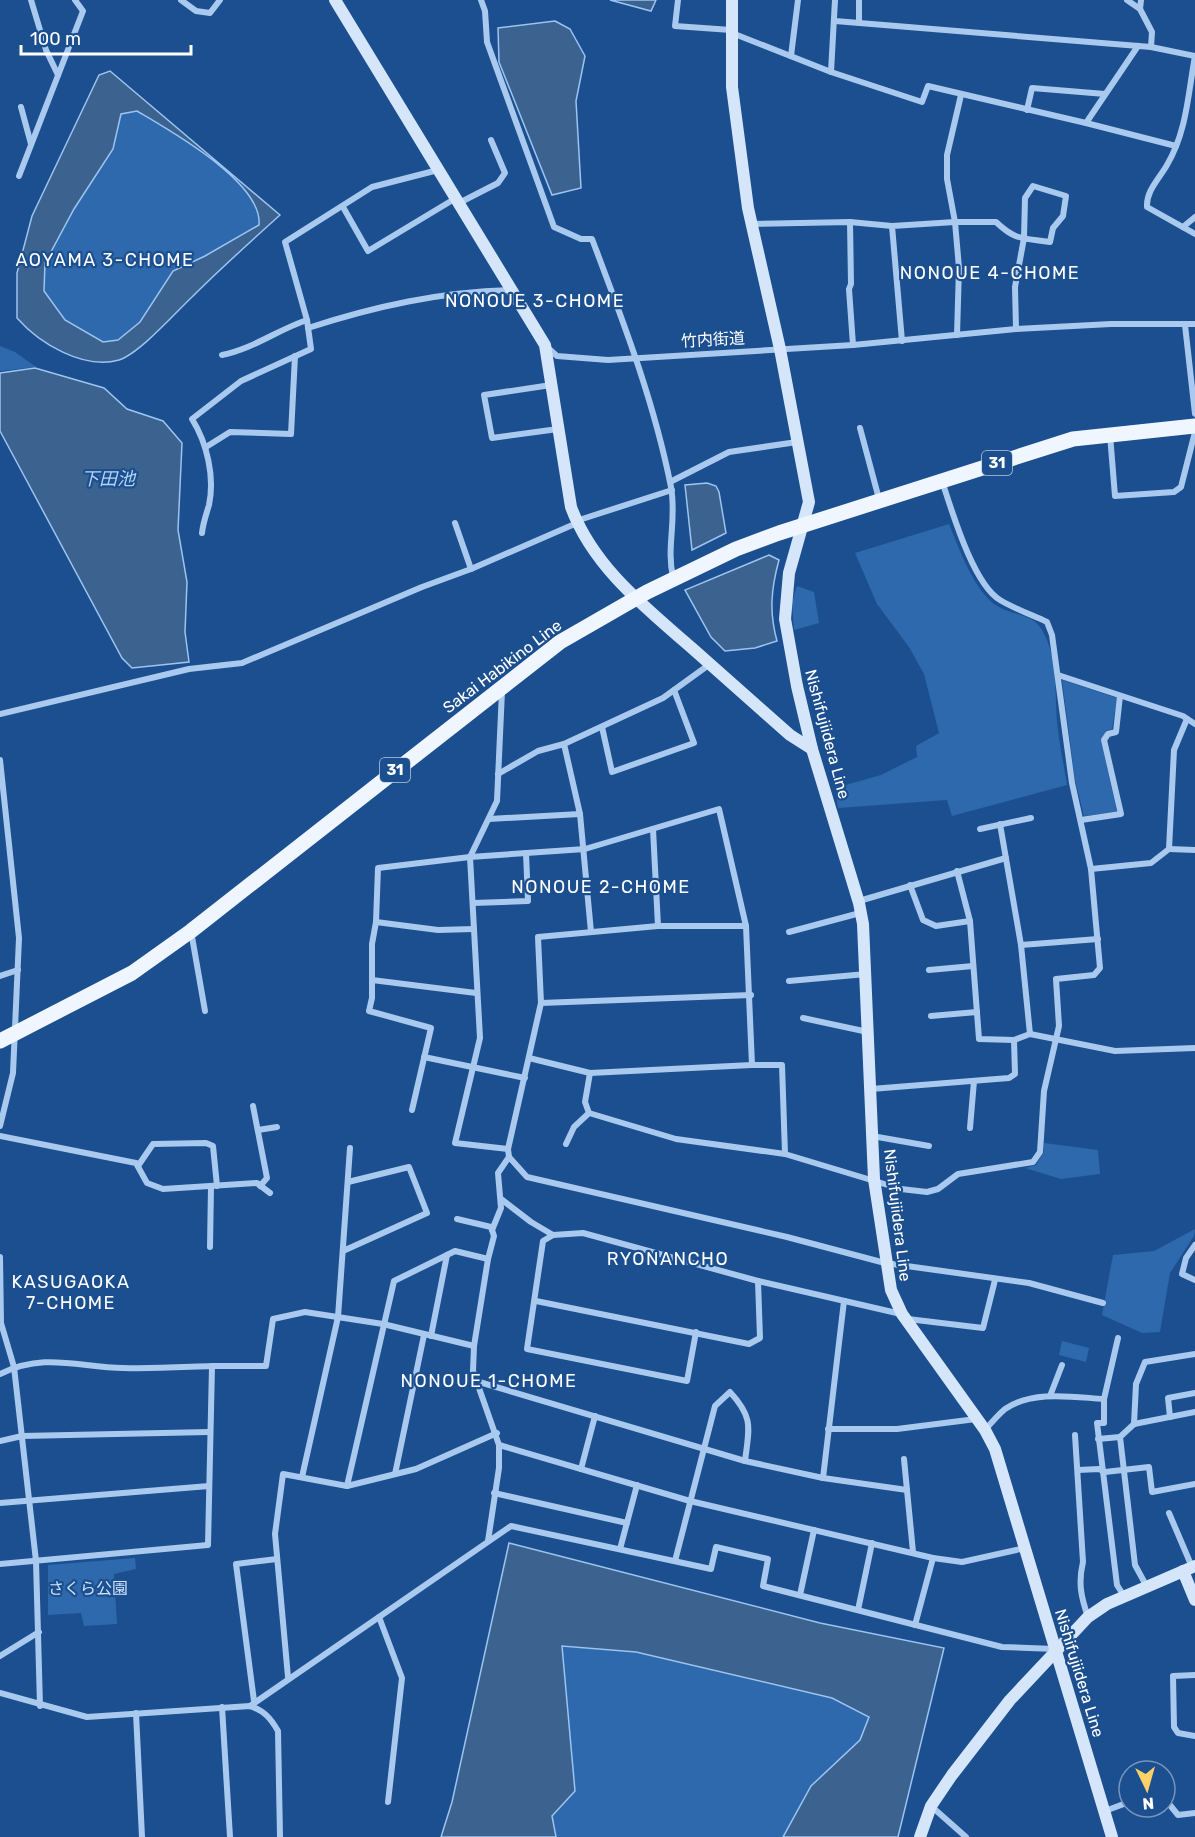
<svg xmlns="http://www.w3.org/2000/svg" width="1195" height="1837" viewBox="0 0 1195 1837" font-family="Rubik,'Noto Sans JP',sans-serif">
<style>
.green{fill:#2e69ad}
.water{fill:#3c6290;stroke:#9cc4f0;stroke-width:1.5;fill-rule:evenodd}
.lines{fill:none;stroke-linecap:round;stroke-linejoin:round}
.street{stroke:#a9c9ee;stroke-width:6}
.secondary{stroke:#d6e6fa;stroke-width:12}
.primary{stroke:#f0f6ff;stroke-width:15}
.labels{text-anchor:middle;stroke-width:4.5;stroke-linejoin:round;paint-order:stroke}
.shield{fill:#1b4f8f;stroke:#bbcadd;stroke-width:1.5}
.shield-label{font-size:15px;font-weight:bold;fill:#fff}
.street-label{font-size:16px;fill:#fff;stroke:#1b4f8f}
.park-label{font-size:16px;fill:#cfe3fa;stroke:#1b4f8f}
.neighbourhood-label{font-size:18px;letter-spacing:1.5px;fill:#fff;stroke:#1b4f8f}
.water-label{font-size:18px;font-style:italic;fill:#b5d3f5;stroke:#1b4f8f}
</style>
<rect width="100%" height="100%" fill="#1b4f8f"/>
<g class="green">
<path d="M137 111C169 130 263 182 259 225L205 256 173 271 140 322 118 340 103 342 65 320 44 291 45 263 74 209 113 149 121 114Z"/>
<path d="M0 346 15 352 36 367 0 371Z"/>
<path d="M949 524C960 550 972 586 994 604 1008 615 1033 613 1042 630 1059 658 1054 698 1058 730 1060 748 1064 766 1067 785L952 816 947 800 838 808 835 788 881 775 917 757 916 746 939 733 924 674 909 647 877 604 855 553Z"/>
<path d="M797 586 814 592 819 623 794 630 792 602Z"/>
<path d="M1062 680 1117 698 1112 729 1106 731 1101 740 1117 812 1084 816 1075 780Z"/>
<path d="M1044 1143 1098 1150 1100 1174 1061 1179 1025 1168 1036 1165 1044 1152Z"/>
<path d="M1195 1229 1194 1236 1170 1273 1160 1332 1142 1333 1102 1315 1113 1255 1154 1251Z"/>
<path d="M1062 1341 1089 1348 1086 1362 1059 1355Z"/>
<path d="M135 1558 136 1569 114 1574 117 1624 84 1626 81 1613 48 1615V1565Z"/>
<path d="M561 1646 636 1652 832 1698 870 1718 860 1740 811 1786 783 1837H556L552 1816 575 1791Z"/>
</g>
<g class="water">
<path d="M610 0H656L651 11Z"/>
<path d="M555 21 570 29 585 56 576 101 581 188 552 195 499 62 498 28Z"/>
<path d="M110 71 280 215C250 242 220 269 192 297 175 313 140 353 119 360 83 370 39 343 17 318V273L32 216 99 75ZM137 111C169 130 263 182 259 225L205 256 173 271 140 322 118 340 103 342 65 320 44 291 45 263 74 209 113 149 121 114Z"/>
<path d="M35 368 104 388 127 409 163 421 182 443 178 530 187 582 185 632 189 662 132 668 122 658 0 431V373Z"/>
<path d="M707 483 716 486 719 492 726 533 692 550 685 485Z"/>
<path d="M769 555 779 560C771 589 769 612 777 641L755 648 725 651 711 637 685 590Z"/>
<path d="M509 1543 820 1623 944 1648 898 1837H783L811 1786 860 1740 869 1717 832 1698 636 1652 562 1646 575 1791 552 1816 556 1837H441L452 1802Z"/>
</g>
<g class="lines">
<g class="street">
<path d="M31 0 46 50 58 75"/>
<path d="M181 0 196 11 210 13 220 0"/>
<path d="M481 0 485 11 487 42 554 227 581 239H592C623 321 654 401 671 487 677 520 666 547 673 577"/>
<path d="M678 0 675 26 731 30"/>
<path d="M1127 0 1140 9"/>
<path d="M1141 0 1140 9 1152 32 1151 47"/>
<path d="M835 21 1151 47 1195 56"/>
<path d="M859 21V0"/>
<path d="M732 33 831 72 835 0"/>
<path d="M1138 46 1086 123 1176 146"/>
<path d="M791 56 798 0"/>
<path d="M1195 56C1188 94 1187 131 1167 165 1159 179 1146 191 1147 207L1195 234"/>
<path d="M831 72 922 102 928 86 1086 123"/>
<path d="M961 95 947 155V179L955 222H996C1016 241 1023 238 1050 242L1053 228 1063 216 1066 196 1033 186 1025 198 1024 238 1015 287 1016 329"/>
<path d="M21 107 31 144"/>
<path d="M1027 110 1032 88 1105 94"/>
<path d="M19 176 83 11 75 0"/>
<path d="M459 203 498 183 505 173 491 140"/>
<path d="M343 207 368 251 456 198"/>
<path d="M850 222 851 284 849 289 853 345"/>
<path d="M751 224 850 222 892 226"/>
<path d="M1183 227 1195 217"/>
<path d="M1185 325 1195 414"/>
<path d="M308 328C376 306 440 292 511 290"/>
<path d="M902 341 892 226 955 222 959 268 957 335"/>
<path d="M547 347 557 356 608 360 853 345 1016 329 1111 324H1195"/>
<path d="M222 355C253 349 277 330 307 320"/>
<path d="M551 385 484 395 492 438 558 429"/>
<path d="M860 428 879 499"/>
<path d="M1110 435 1115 496 1174 492 1181 487 1195 432"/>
<path d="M206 447 230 432 291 434 295 356"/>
<path d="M670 482 729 452 797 442"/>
<path d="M576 521 672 490"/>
<path d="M455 523 471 569"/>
<path d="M202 533C203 523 206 515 209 505 215 477 207 443 192 419L241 381 311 349 307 320 285 242 372 187 438 170"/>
<path d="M1058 675 1183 716 1195 724"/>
<path d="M502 691 497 801 470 857 480 1038 455 1143 508 1149"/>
<path d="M0 714 189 669 242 663 422 587 471 569 577 523"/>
<path d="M602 727 612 772 694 743 674 690"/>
<path d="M564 744 663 698 710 664"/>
<path d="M0 760 19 938 13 1073 0 1126"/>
<path d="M498 774 538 751 564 744 580 814 591 932"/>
<path d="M489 819 580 814"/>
<path d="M1081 820 1121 814 1104 740 1108 734 1116 732 1120 696"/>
<path d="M1000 824 1021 945 1030 1034"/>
<path d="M653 829 658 926"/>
<path d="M980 829 1031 818"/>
<path d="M1169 849 1195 850"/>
<path d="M1091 869 1151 863 1169 849 1174 750 1187 719"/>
<path d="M957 871 970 921 979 1039 1014 1040 1030 1034 1115 1051 1195 1048"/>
<path d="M910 885 923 920 936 926 970 921"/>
<path d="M859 901 1006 858"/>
<path d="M473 903 528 901 526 853"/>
<path d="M376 922 438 930 474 929"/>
<path d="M746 926H658L538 937 541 1003 508 1149 509 1157 527 1177 787 1237 885 1263 1029 1283 1103 1303"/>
<path d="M191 931 205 1011"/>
<path d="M789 932 860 913"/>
<path d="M1021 945 1098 939"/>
<path d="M929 970 973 966"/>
<path d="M0 976 18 970"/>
<path d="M372 980 476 993"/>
<path d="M789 981 866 974"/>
<path d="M541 1003 751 995"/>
<path d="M931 1016 977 1012"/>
<path d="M803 1018 868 1032"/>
<path d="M424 1057 525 1078"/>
<path d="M529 1058 590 1073 752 1065"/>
<path d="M590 1073 585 1102 589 1113 676 1139 785 1154"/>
<path d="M871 1089 1009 1078 1015 1074 1014 1040"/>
<path d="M253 1106 267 1178 260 1186"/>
<path d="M412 1110 431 1028 369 1011 372 998V944L376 922 378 868 470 857 585 849 719 809 746 926 752 1065H782L785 1154 901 1189 927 1192 938 1189 958 1174 1033 1162 1040 1152 1044 1091 1059 1026 1056 979 1094 975 1100 968 1091 869 1072 783 1052 635 1047 622C1032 615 1015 609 1000 600 973 584 952 511 942 481"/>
<path d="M970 1128 974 1081"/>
<path d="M258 1130 277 1127"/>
<path d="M0 1136 136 1163 147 1183 163 1189 257 1183 270 1193"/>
<path d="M872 1136 929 1146"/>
<path d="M566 1144 574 1127 589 1113"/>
<path d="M138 1166 153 1144 206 1143 213 1146 217 1186"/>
<path d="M501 1199 531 1222 553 1235"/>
<path d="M457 1219 491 1227 494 1236 488 1259 474 1346 473 1371 499 1445V1468L488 1541"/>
<path d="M492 1230 501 1208 498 1173 509 1157"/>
<path d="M1195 1245 1186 1258 1182 1274 1195 1280"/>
<path d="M210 1247 211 1186"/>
<path d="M343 1251 427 1213 409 1167 348 1182"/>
<path d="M447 1255 455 1251 488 1259"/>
<path d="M0 1257 1 1323 14 1367 36 1561 40 1706"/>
<path d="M536 1301 749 1344 760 1338 758 1281 901 1314"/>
<path d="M908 1319 983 1328 995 1280"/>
<path d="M696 1332 687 1381 527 1349 543 1241 553 1235 583 1233 758 1281"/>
<path d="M1118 1338 1104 1399V1423H1097L1117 1585 1124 1596"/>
<path d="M212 1366H266L273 1319 305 1312 383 1324 474 1346"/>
<path d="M0 1374C44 1352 78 1367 123 1368 153 1369 183 1367 212 1366L208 1545 0 1564"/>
<path d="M476 1381 745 1461 823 1478 907 1490"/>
<path d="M1050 1396 1062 1365"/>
<path d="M1170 1417 1168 1398 1195 1393"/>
<path d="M1134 1424 1136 1384 1145 1362 1195 1354"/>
<path d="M828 1429H897L976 1419"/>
<path d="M985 1430C991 1423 998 1415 1005 1409 1033 1390 1072 1397 1104 1399"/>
<path d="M1075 1435 1083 1562C1078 1583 1081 1597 1088 1617"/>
<path d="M1098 1439 1120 1437"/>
<path d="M0 1441 22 1436 209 1432"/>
<path d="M499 1445 690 1501 933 1558 962 1562 1025 1548"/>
<path d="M904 1459 913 1552"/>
<path d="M581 1469 595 1416"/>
<path d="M1078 1470 1099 1469 1105 1472 1149 1467 1152 1492 1195 1484"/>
<path d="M395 1474 424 1335"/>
<path d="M302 1477 338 1317 350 1148"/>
<path d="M823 1478 844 1301"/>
<path d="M347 1486 394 1281 447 1255 431 1336"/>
<path d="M494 1493 627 1523"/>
<path d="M0 1503 209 1486"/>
<path d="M1169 1513 1192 1567"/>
<path d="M620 1549 637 1485"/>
<path d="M675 1561 715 1406 730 1392C754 1418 749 1428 745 1461"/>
<path d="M1147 1587 1135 1565 1120 1437 1134 1424 1195 1412"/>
<path d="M800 1595 814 1530"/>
<path d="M858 1610 872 1543"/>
<path d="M379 1617 402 1678 388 1802"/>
<path d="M915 1625 933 1558"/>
<path d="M0 1656 39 1632"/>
<path d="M1195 1675 1173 1676 1174 1727 1178 1733 1195 1736"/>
<path d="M288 1677 275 1534 283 1474 347 1486 416 1469 497 1433"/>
<path d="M0 1693 87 1717 250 1706C264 1711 270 1717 278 1731L280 1837"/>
<path d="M254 1701 236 1564 277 1559"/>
<path d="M250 1706 511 1526 711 1569 716 1547 768 1559 763 1586 1002 1647 1055 1649"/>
<path d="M222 1707 230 1837"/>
<path d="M136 1713 142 1837"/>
<path d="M1165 1787 1169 1785"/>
<path d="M1165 1799 1178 1815 1195 1813"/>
<path d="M931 1806 966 1837"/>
<path d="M1105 1811 1129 1802"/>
</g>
<g class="secondary">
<path d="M335 0 545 345 571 507C593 567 646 608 693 649 725 677 757 706 790 735L812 749"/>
<path d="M732 0V87L748 208 780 349 809 502 789 573 785 619 797 686 812 749 859 903 863 924 874 1179 891 1290 902 1314 985 1430 995 1449 1112 1837"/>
<path d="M1183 1571 1195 1600"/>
<path d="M920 1837 931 1806 952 1775 1010 1700 1088 1617 1107 1604 1195 1566"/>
</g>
<path class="primary" d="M0 1041 132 973 191 931 560 642 647 592 736 549 779 533 1073 439 1195 426"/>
</g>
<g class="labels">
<g class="shield">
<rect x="982" y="451" width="30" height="24" rx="4.5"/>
<rect x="380" y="758" width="30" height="24" rx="4.5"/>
</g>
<g class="shield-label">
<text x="997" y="468">31</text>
<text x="395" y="775">31</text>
</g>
<g class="street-label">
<text transform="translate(713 339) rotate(-3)" y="6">竹内街道</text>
<text transform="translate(502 666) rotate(-37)" y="6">Sakai Habikino Line</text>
<text transform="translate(828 734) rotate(75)" y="6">Nishifujiidera Line</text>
<text transform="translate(898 1215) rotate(83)" y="6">Nishifujiidera Line</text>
<text transform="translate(1080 1673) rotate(73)" y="6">Nishifujiidera Line</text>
</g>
<g class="park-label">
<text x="88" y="1594">さくら公園</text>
</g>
<g class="neighbourhood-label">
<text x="105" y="266">AOYAMA 3-CHOME</text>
<text x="990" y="279">NONOUE 4-CHOME</text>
<text x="535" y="307">NONOUE 3-CHOME</text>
<text x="601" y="893">NONOUE 2-CHOME</text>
<text x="668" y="1265">RYONANCHO</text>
<text x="71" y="1288">KASUGAOKA<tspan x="71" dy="21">7-CHOME</tspan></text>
<text x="489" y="1387">NONOUE 1-CHOME</text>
</g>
<g class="water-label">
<text x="108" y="485">下田池</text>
</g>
</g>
<g transform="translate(1147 1789) rotate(175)"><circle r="28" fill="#1b4f8f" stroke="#7695bc" stroke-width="1.5"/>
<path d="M0-4.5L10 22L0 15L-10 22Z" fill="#ffd166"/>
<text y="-9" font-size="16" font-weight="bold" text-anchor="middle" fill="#ffffff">N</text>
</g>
<path d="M21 45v9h170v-9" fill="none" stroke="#ffffff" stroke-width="3"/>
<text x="30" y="45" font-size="18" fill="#ffffff" stroke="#1b4f8f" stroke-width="4.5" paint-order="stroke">100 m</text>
</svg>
